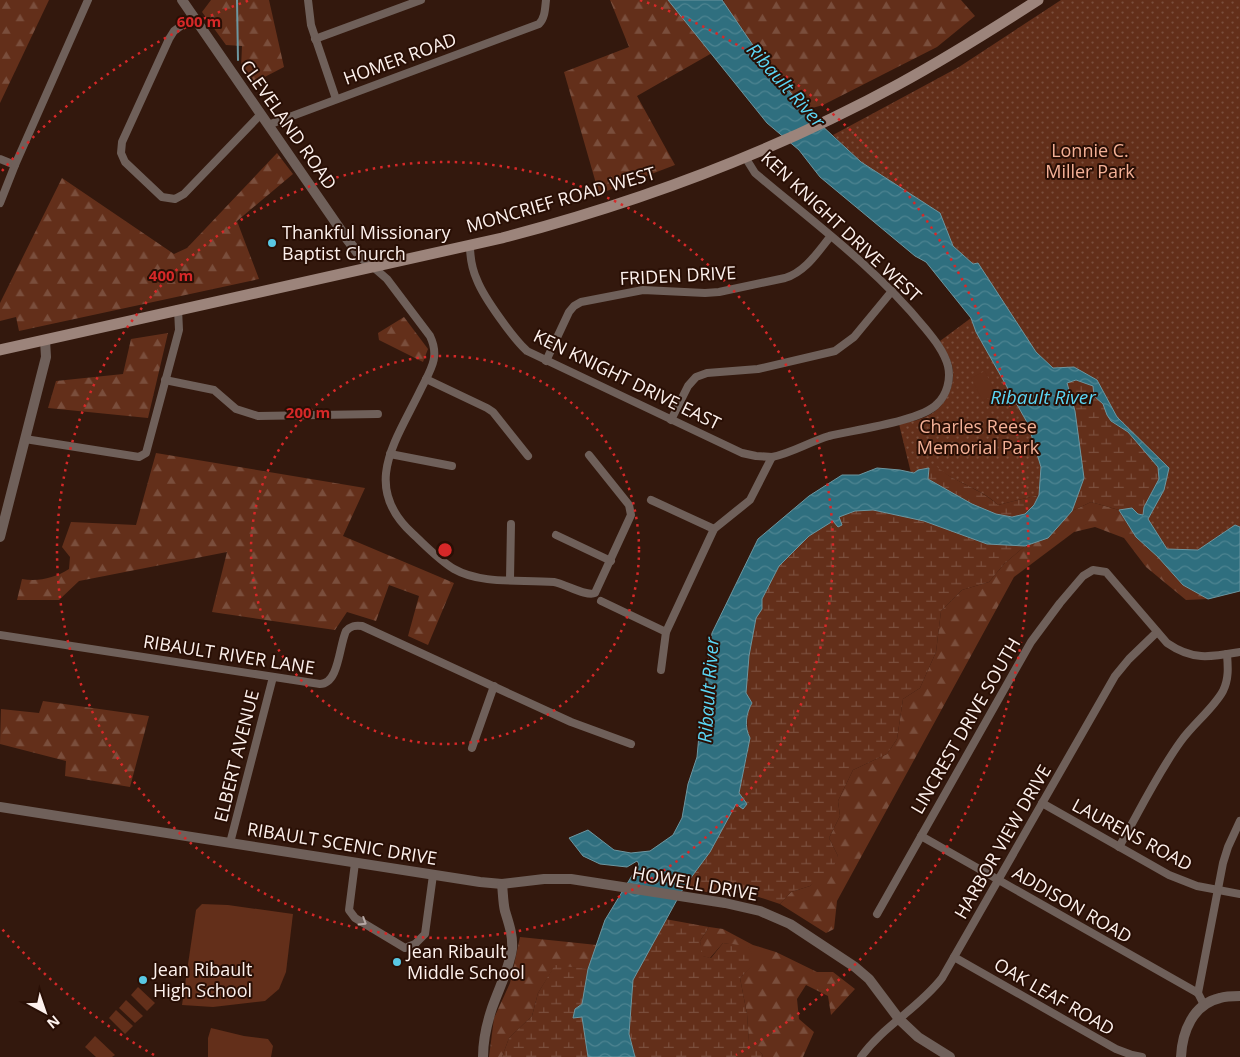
<svg xmlns="http://www.w3.org/2000/svg" width="1240" height="1057" viewBox="0 0 1240 1057" font-family="'Open Sans',sans-serif">
<style>
.grass{fill:url(#grass-dots)}
.forest{fill:url(#forest-firs)}
.wetland{fill:url(#wetland-marsh)}
.garden{fill:#632f1a}
.water{fill:url(#water-waves);stroke:#6d96a0}
.lines{fill:none;stroke-linecap:round;stroke-linejoin:round}
.stream{stroke:#6d96a0;stroke-width:2}
.minor{stroke:#6f605a;stroke-width:8}
.tertiary{stroke:#6f605a;stroke-width:10}
.secondary{stroke:#9c847b;stroke-width:11}
.oneway{stroke:#b6a8a4}
.ring{fill:none;stroke:#d62828;stroke-width:2.5;stroke-dasharray:2.5 5}
.poi-dot{fill:#59c8e4;stroke:#290f05;stroke-width:2}
.labels{text-anchor:middle;stroke-width:4;stroke-linejoin:round;paint-order:stroke}
.street-label{font-size:18px;fill:#fdf1ed;stroke:#290f05}
.park-label{font-size:18px;fill:#f4b197;stroke:#290f05}
.poi-label{font-size:18px;fill:#fdf1ed;stroke:#290f05;text-anchor:start}
.water-label{font-size:19px;font-style:italic;fill:#5bd6f5;stroke:#290f05}
.centre{fill:#d62828;stroke:#290f05;stroke-width:2.5}
.ring-label{font-size:15px;text-anchor:middle;font-weight:bold;fill:#d62828;stroke:#290f05;stroke-width:4;stroke-linejoin:round;paint-order:stroke}
</style>
<defs>
<pattern id="grass-dots" width="8" height="8" patternUnits="userSpaceOnUse" patternTransform="scale(1.25)"><rect width="8" height="8" fill="#632f1a"/><path d="M2 2h.1M6 6h.1" fill="none" stroke="#7a4e3c" stroke-width="1.8" stroke-linecap="round"/></pattern>
<pattern id="forest-firs" width="22" height="20" patternUnits="userSpaceOnUse" patternTransform="scale(1.25)"><rect width="22" height="20" fill="#632f1a"/><path d="M5 1l3.5 6h-7zM16 11l3.5 6h-7z" fill="#7a4e3c"/></pattern>
<pattern id="wetland-marsh" width="20" height="14" patternUnits="userSpaceOnUse" patternTransform="scale(1.25)"><rect width="20" height="14" fill="#632f1a"/><path d="M1 5h8M5 5V1M11 12h8M15 12V8" fill="none" stroke="#7a4e3c"/></pattern>
<pattern id="water-waves" width="16" height="10" patternUnits="userSpaceOnUse" patternTransform="scale(1.25)"><rect width="16" height="10" fill="#2f6f7f"/><path d="M0 5q4-4 8 0t8 0" fill="none" stroke="#4e8491"/></pattern>
</defs>
<rect width="100%" height="100%" fill="#33180d"/>
<g class="grass">
<path d="M1061 0H1240V527L1235 525 1198 550 1167 549 1148 519 1164 490 1168 468 1117 417 1097 380 1074 367 1053 368 1036 352 978 264H973L953 246 940 213 861 162 833 135 959 67Z"/>
<path d="M971 318 976 332 1028 424 1041 467 1039 495 998 505C981 488 955 483 936 467L911 473 899 424C909 422 921 420 929 415 947 406 958 381 951 362 948 354 944 348 940 341Z"/>
</g>
<g class="forest">
<path d="M0 0H49L0 103Z"/>
<path d="M211 0H269L284 67 251 84 241 68 242 46 226 45 202 12Z"/>
<path d="M610 0H668L712 53 637 96 675 165 599 194 564 72 629 47Z"/>
<path d="M724 0H961L975 16 937 47 823 105 805 110 761 57 723 2Z"/>
<path d="M277 153 293 174 237 221 259 279 19 331 16 317 0 321V303L62 178 174 254 187 248Z"/>
<path d="M404 317 428 349 423 362 379 340 378 333Z"/>
<path d="M168 333 148 418 48 408 56 381 123 374 131 339Z"/>
<path d="M156 453 365 488 343 536 454 583 428 645 408 636 419 596 389 585 376 621 347 612 335 630 212 612 227 552 79 581 59 600H17L22 579C38 582 55 578 69 569L70 557 62 547 71 522 136 525Z"/>
<path d="M1091 502 1119 510 1136 537 1158 557 1183 585 1208 599 1186 600 1146 567 1124 538 1095 527 1074 532 1014 577 837 901 834 929 826 933 780 904 791 892 810 886 838 856 829 838 840 816 838 801 853 770 887 754 897 739 903 699 920 688 936 652 941 611 962 590 989 582 1004 564 1025 546 1048 538 1072 511Z"/>
<path d="M43 701 149 716 130 787 65 776 66 761 0 744 1 709 39 713Z"/>
<path d="M709 927 723 929 753 945 776 952 817 972H833L855 989 831 1015 828 996 806 985 797 999 799 1019 814 1032 803 1057H763L762 1054 749 1043 747 1014 740 978 755 962 748 947 723 943 710 958 702 956 700 941Z"/>
<path d="M520 937 597 945 588 969 555 966 538 993 532 1016 509 1038 502 1057H489L494 1018 510 983Z"/>
</g>
<g class="wetland">
<path d="M1076 380 1093 386 1094 396 1103 404 1107 415 1111 421 1128 432 1158 467 1159 479 1144 507V515L1138 514 1132 509 1119 510 1091 502 1072 511 1084 478 1067 383Z"/>
<path d="M936 466C955 483 980 488 998 505L1039 495C1036 502 1032 511 1025 514 1000 526 948 492 928 479L929 468Z"/>
<path d="M873 510 924 521 987 544 1025 546 1004 564 989 582 962 590 941 611 936 652 920 688 903 699 897 739 887 754 853 770 838 801 840 816 829 838 838 856 833 868 810 886 791 892 780 904 753 895 723 890 715 894 684 887 710 852 736 803 748 752 747 713 752 703 746 693 749 656 756 618 762 609V599L779 566 809 536 833 520 842 525 839 517 855 511Z"/>
<path d="M665 919 709 927 700 941 703 956 711 958 723 943 748 946 756 962 740 978 747 1014 749 1042 762 1054 763 1057H635L629 1034 633 980Z"/>
<path d="M555 965 588 969 582 1005 573 1018 582 1016 588 1057H502L509 1038 532 1016 538 993Z"/>
</g>
<g class="garden">
<path d="M985 371 996 394 983 401 971 378Z"/>
<path d="M202 904 228 905 293 914 286 972 279 989 265 1001 213 1007 182 1005 196 910Z"/>
<path d="M138 987 155 1003 147 1011 131 995Z"/>
<path d="M126 1000 143 1016 135 1023 119 1008Z"/>
<path d="M116 1010 133 1026 125 1034 109 1018Z"/>
<path d="M211 1028 244 1036 268 1039 273 1046 271 1057H208V1038Z"/>
<path d="M95 1036 115 1055 112 1057H96L85 1047Z"/>
</g>
<path class="water" d="M668 0H722L761 57 805 110 861 162 940 213 953 246 973 264 978 263 1036 352 1053 368 1074 367 1097 380 1117 417 1169 468 1164 490 1148 519 1167 549 1198 550 1235 525 1240 527V591L1208 599 1183 585 1158 557 1136 537 1119 510 1132 508 1138 514 1143 515 1144 507 1159 479 1158 467 1128 432 1111 421 1107 415 1103 404 1094 396 1093 386 1076 380 1067 383 1075 411 1084 478 1072 511 1048 538 1025 546 987 544 924 521 873 510 855 511 839 517 842 525 838 527 833 521 809 536 779 566 762 599V609L756 618 749 656 746 693 752 703C746 713 744 727 750 738L739 793 747 804 743 809 736 804 710 852 684 887 633 980 629 1034 635 1057H588L582 1017 573 1018 575 1009 582 1004 588 969 605 920 639 864 637 861 627 867 600 864 583 856 569 838 588 830 614 850 631 853 650 851 673 835 682 818 688 784 697 757 699 735 710 716 706 679 712 633 758 539 809 496 842 475H859L877 468 900 470 914 473 918 470 929 468 928 479 972 504 996 514 1012 517 1025 514 1034 505 1039 495 1041 467 1028 424 976 332 971 318 926 262 915 256 820 177 799 150 767 123Z"/>
<g class="lines">
<path class="stream" d="M237 0 238 60"/>
<g class="minor">
<path d="M308 0 311 25 336 99"/>
<path d="M193 17 174 31 169 39 122 142 121 153 125 162 162 197 175 199 184 194 260 115"/>
<path d="M315 39 421 0"/>
<path d="M268 125 539 24C545 18 545 9 546 0"/>
<path d="M0 159 15 165"/>
<path d="M0 203 15 165 88 0"/>
<path d="M470 245C470 257 472 269 477 280 484 298 513 338 527 351L742 453 756 456 772 457"/>
<path d="M372 266 387 279 430 336C440 357 431 369 421 389 396 441 360 486 413 534 426 546 439 560 454 569 482 585 522 579 554 582 565 584 587 597 595 593L631 515 629 505 589 455"/>
<path d="M546 361 569 312 574 306 581 302 643 290 705 293 719 292 785 278C805 272 817 253 830 237"/>
<path d="M426 379 487 408 493 412 528 456"/>
<path d="M165 380 214 390 236 409 258 416 378 414"/>
<path d="M671 420 688 386 696 377 707 373 758 369 835 351 854 337 892 291"/>
<path d="M25 439 139 457 146 453 179 330 178 309"/>
<path d="M390 454 452 466"/>
<path d="M651 500 714 529"/>
<path d="M556 535 611 561"/>
<path d="M510 579 511 524"/>
<path d="M601 601 666 632"/>
<path d="M0 635 320 684C339 684 339 646 346 631 351 626 355 625 362 626L571 722 631 744"/>
<path d="M661 670 666 632 714 529 750 500 772 457C792 453 809 442 829 436 854 430 922 421 937 404 947 395 951 379 948 366 944 351 933 338 924 327 876 268 813 222 755 173L745 157"/>
<path d="M472 748 494 686"/>
<path d="M1042 803 1169 875 1197 886 1240 894"/>
<path d="M921 836 1198 993 1204 1005"/>
<path d="M230 843 273 677"/>
<path d="M1119 847C1139 812 1157 774 1181 741 1193 724 1213 709 1223 691 1229 679 1228 667 1227 654"/>
<path d="M355 863 349 910 355 918 405 948 415 944 425 934 433 875"/>
<path d="M877 914 1031 642 1060 603 1083 576 1093 570 1106 572 1167 643C1193 661 1211 657 1240 652"/>
<path d="M954 957 1116 1049 1132 1055 1142 1057"/>
<path d="M1198 993 1223 863 1228 847 1240 821"/>
<path d="M861 1057C883 1026 919 1008 942 978L1115 676 1129 659 1157 632"/>
</g>
<g class="tertiary">
<path d="M182 0 347 239 360 256 372 266"/>
<path d="M0 537 46 357 45 340"/>
<path d="M0 807 480 882 502 884 544 879H571L725 903 760 911 790 924 855 967 869 979 899 1019 918 1037 950 1057"/>
<path d="M483 1057C483 1040 487 1023 492 1008 499 988 509 969 512 949 513 935 509 924 505 911 503 903 503 893 502 884"/>
<path d="M1181 1057C1182 1032 1193 1004 1220 998 1226 996 1233 996 1240 996"/>
</g>
<path class="secondary" d="M0 350 502 238C640 202 774 152 899 84 947 58 993 29 1038 0"/>
</g>
<defs><path id="oneway-chevron" d="M-2-3.5L2.5 0L-2 3.5" fill="none" stroke-width="1.6" stroke-linecap="round" stroke-linejoin="round" transform="scale(1.25)"/></defs>
<use class="oneway" href="#oneway-chevron" transform="translate(363 922) rotate(32)"/>
<g class="ring">
<circle cx="445" cy="550" r="194"/>
<circle cx="445" cy="550" r="388"/>
<path d="M154 1055A583 583 0 0 1 2 929M2 171A583 583 0 0 1 250 0M640 0A583 583 0 0 1 736 1055"/>
</g>
<g class="poi-dot">
<circle cx="272" cy="243" r="5"/>
<circle cx="397" cy="962" r="5"/>
<circle cx="143" cy="980" r="5"/>
</g>
<g class="labels">
<g class="street-label">
<text transform="translate(400 59) rotate(-20)" y="6">HOMER ROAD</text>
<text transform="translate(288 125) rotate(55)" y="6">CLEVELAND ROAD</text>
<text transform="translate(561 200) rotate(-16)" y="6">MONCRIEF ROAD WEST</text>
<text transform="translate(841 227) rotate(43)" y="6">KEN KNIGHT DRIVE WEST</text>
<text transform="translate(678 276) rotate(-3)" y="6">FRIDEN DRIVE</text>
<text transform="translate(627 380) rotate(26)" y="6">KEN KNIGHT DRIVE EAST</text>
<text transform="translate(229 655) rotate(9)" y="6">RIBAULT RIVER LANE</text>
<text transform="translate(966 726) rotate(-60)" y="6">LINCREST DRIVE SOUTH</text>
<text transform="translate(237 756) rotate(-76)" y="6">ELBERT AVENUE</text>
<text transform="translate(1132 835) rotate(28)" y="6">LAURENS ROAD</text>
<text transform="translate(1003 842) rotate(-60)" y="6">HARBOR VIEW DRIVE</text>
<text transform="translate(342 844) rotate(9)" y="6">RIBAULT SCENIC DRIVE</text>
<text transform="translate(695 884) rotate(10)" y="6">HOWELL DRIVE</text>
<text transform="translate(1072 905) rotate(30)" y="6">ADDISON ROAD</text>
<text transform="translate(1054 997) rotate(30)" y="6">OAK LEAF ROAD</text>
</g>
<g class="park-label">
<text x="1090" y="157">Lonnie C.<tspan x="1090" dy="21">Miller Park</tspan></text>
<text x="978" y="433">Charles Reese<tspan x="978" dy="21">Memorial Park</tspan></text>
</g>
<g class="poi-label">
<text x="282" y="239">Thankful Missionary<tspan x="282" dy="21">Baptist Church</tspan></text>
<text x="407" y="958">Jean Ribault<tspan x="407" dy="21">Middle School</tspan></text>
<text x="153" y="976">Jean Ribault<tspan x="153" dy="21">High School</tspan></text>
</g>
<g class="water-label">
<text transform="translate(786 85) rotate(48)" y="7">Ribault River</text>
<text x="1043" y="404">Ribault River</text>
<text transform="translate(708 690) rotate(-86)" y="7">Ribault River</text>
</g>
</g>
<circle cx="445" cy="550" r="8" class="centre"/>
<g class="ring-label">
<text x="199" y="27">600 m</text>
<text x="171" y="281">400 m</text>
<text x="308" y="418">200 m</text>
</g>
<g transform="translate(45 1012) rotate(140)" stroke="#290f05" stroke-width="4" paint-order="stroke">
<path d="M0-4L9 19L0 12L-9 19Z" fill="#fdf1ed"/>
<text y="-8" font-size="14" font-weight="bold" text-anchor="middle" fill="#fdf1ed">N</text>
</g>
</svg>
